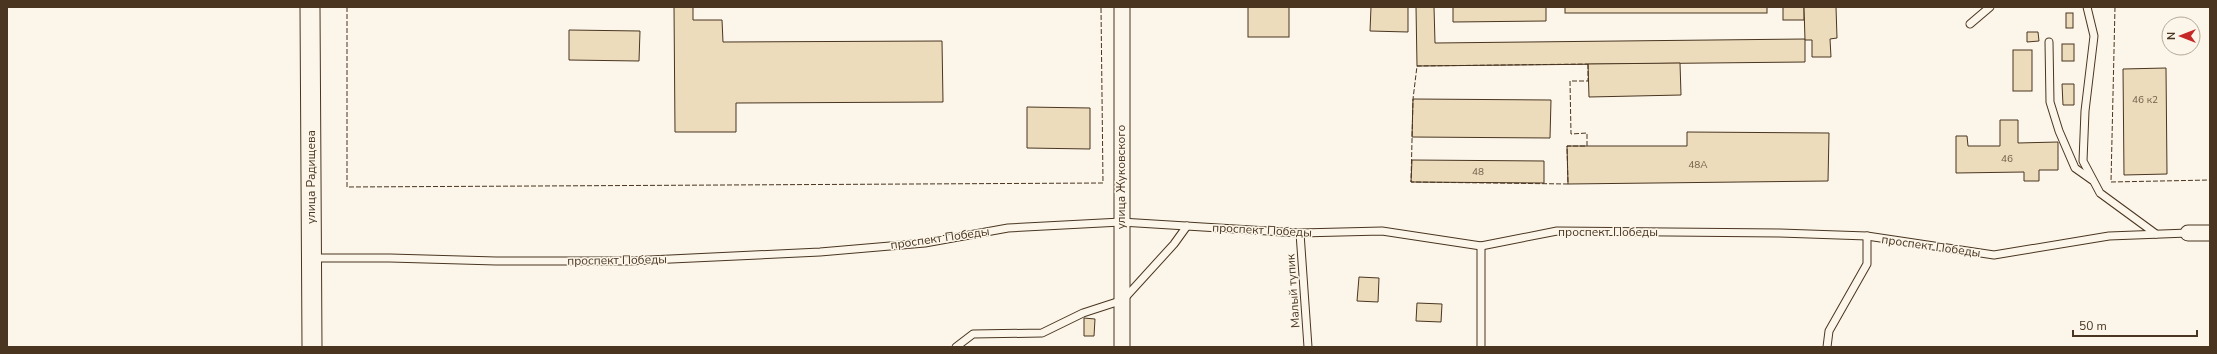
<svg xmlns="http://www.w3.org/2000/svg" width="2217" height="354" viewBox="0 0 2217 354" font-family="'Nunito Sans',sans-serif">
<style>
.building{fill:#ecdcbc;stroke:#4a3520}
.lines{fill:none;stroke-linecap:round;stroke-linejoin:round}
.service-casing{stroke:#4a3520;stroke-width:9}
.minor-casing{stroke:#4a3520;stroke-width:17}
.tertiary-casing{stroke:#4a3520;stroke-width:21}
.service{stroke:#fbf6e9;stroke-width:7}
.minor{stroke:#fbf6e9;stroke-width:15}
.tertiary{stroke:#fbf6e9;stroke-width:19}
.fence{stroke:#4a3520;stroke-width:1;stroke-dasharray:5 2;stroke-linecap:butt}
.labels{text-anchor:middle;stroke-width:3;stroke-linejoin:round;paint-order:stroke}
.number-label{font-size:10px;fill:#725f47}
.street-label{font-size:12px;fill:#4a3520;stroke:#fbf6e9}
</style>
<rect width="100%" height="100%" fill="#fbf6e9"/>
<g class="building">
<path d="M674 7H693V20H722L723 42 942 41 943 102 736 103V132H675Z"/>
<rect x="1248" y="7" width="41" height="30"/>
<path d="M1371 7H1408V32L1370 31Z"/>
<path d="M1416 7H1434L1435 43 1805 39V62L1417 66Z"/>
<path d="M1453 7H1546V21L1453 22Z"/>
<rect x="1565" y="7" width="202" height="6"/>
<rect x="1783" y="7" width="21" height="13"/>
<path d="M1804 7H1836L1837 38 1830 39 1831 57H1812V40H1805Z"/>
<rect x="2066" y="13" width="7" height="15"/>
<path d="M569 30 640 31 639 61 569 60Z"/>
<path d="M2027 32H2038L2039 41 2027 42Z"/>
<rect x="2062" y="44" width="12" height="17"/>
<rect x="2013" y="50" width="19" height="41"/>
<path d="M1680 63 1681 95 1589 97 1588 64Z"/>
<path d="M2166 68 2167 174 2124 175 2123 69Z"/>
<path d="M2062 84H2074V105H2063Z"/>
<path d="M1413 99 1551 100 1550 138 1412 137Z"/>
<path d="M1027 107 1090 108V149L1027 148Z"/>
<path d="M2000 120H2018V143L2058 142V170H2039V181H2024V172L1956 173V136H1967L1968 146H2000Z"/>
<path d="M1687 132 1829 133 1828 181 1568 184 1567 146H1687Z"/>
<path d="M1412 160 1544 161V183L1411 182Z"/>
<path d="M1359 277 1379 278 1378 302 1357 301Z"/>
<path d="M1417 303 1442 304 1441 322 1416 321Z"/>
<path d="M1084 318 1095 319 1094 336H1084Z"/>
</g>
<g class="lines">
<defs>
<g id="service">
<path d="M2087 7 2094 36 2085 111 2083 161 2100 193 2156 234"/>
<path d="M1970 24 1990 7"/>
<path d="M2049 42 2050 102 2059 131 2075 168 2092 180"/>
<path d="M1300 233 1308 347"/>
<path d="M1481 246V347"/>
<path d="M312 258H390L496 261H628L820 252 925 243 1008 228 1121 222 1300 233 1382 231 1481 246 1557 231 1780 233 1867 236 1994 255 2109 236 2188 233"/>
<path d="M956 347 973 334 1042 333 1083 313 1123 300 1174 244 1187 226"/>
<path d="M1827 347 1829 331 1867 264V236"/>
</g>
<g id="minor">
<path d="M1122 7V347"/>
<path d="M2188 233H2210"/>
</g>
<path id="tertiary" d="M310 7 312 347"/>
</defs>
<use href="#service" class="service-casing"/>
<use href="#minor" class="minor-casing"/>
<use href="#tertiary" class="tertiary-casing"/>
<use href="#service" class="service"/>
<use href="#minor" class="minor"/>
<use href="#tertiary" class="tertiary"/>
<g class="fence">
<path d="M347 7V187L1103 183 1101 7"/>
<path d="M2115 7 2111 182 2210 180"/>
<path d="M1588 64V81H1570L1571 134 1587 133V146H1567L1568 184 1411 182 1413 99 1417 66Z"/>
</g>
</g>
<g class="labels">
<g class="number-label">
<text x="2145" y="103">46 к2</text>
<text x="2007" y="162">46</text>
<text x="1698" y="168">48А</text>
<text x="1478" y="175">48</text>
</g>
<g class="street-label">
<text transform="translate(311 177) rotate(-90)" y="4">улица Радищева</text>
<text transform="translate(1121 177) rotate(-90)" y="4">улица Жуковского</text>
<text transform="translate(1262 230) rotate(3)" y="4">проспект Победы</text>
<text x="1608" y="236">проспект Победы</text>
<text transform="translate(940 238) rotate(-8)" y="4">проспект Победы</text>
<text transform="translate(1931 246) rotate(8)" y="4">проспект Победы</text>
<text transform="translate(617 260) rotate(-1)" y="4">проспект Победы</text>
<text transform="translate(1293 291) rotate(-94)" y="4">Малый тупик</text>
</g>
</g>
<rect width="2217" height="354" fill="none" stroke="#4a3520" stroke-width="16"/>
<g transform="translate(2181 36) rotate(270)"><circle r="19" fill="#fbf6e9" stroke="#b4a999"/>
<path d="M0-3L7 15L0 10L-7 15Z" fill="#c62828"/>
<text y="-6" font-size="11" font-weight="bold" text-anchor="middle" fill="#4a3520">N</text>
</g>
<path d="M2073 330v6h124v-6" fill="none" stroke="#4a3520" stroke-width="2"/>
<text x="2079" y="330" font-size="12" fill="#4a3520" stroke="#fbf6e9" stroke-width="3" paint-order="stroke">50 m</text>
</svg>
